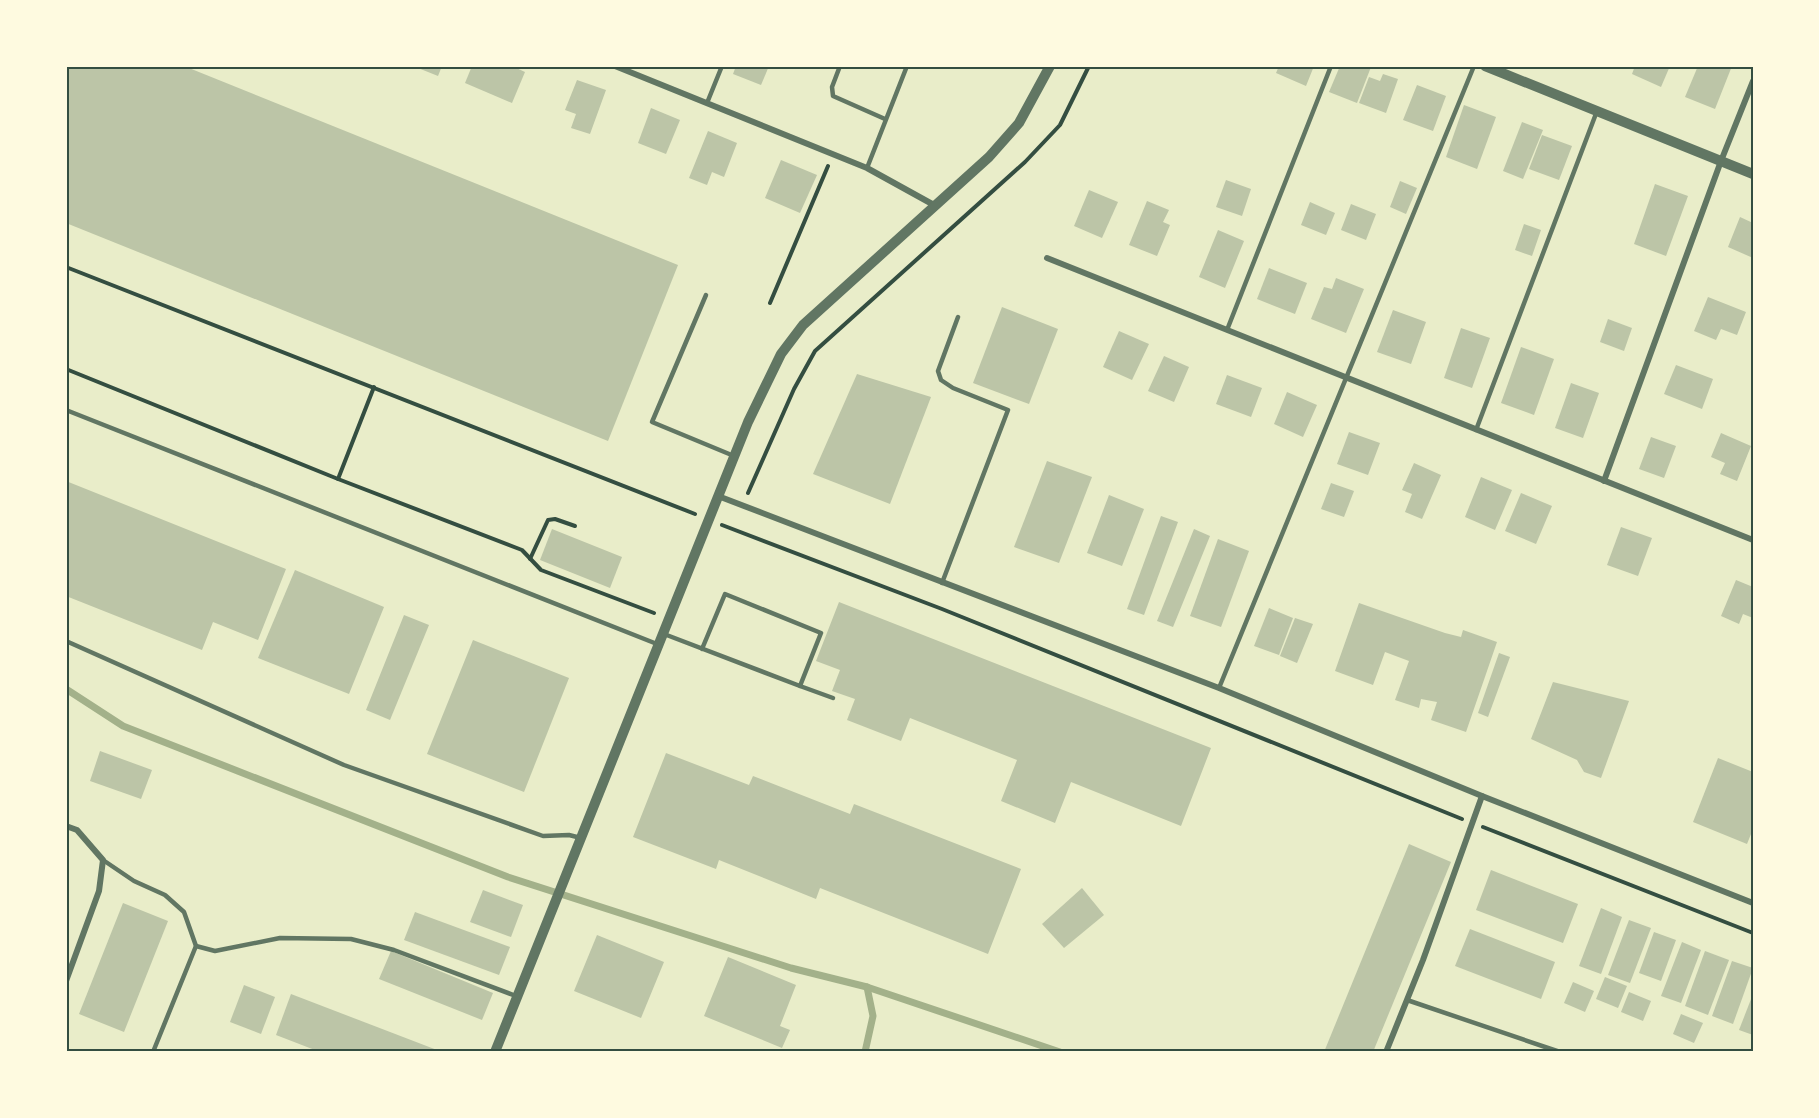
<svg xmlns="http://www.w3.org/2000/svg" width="1819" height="1118" viewBox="0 0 1819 1118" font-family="'DejaVu Sans',sans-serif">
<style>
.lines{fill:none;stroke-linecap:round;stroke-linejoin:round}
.stream{stroke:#a3b18a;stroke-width:7}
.building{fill:#bcc5a7}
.path{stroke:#344e41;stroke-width:4}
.service{stroke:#617663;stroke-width:4.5}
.minor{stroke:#617663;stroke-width:6}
.tertiary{stroke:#617663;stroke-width:10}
.neatline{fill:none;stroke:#344e41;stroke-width:2}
</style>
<rect width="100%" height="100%" fill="#e9edc9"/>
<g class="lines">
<g class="stream">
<path d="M66 689 123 726 508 877 791 968 867 987 1060 1052"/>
<path d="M865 1052 873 1016 867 987"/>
</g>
</g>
<g class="building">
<path d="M66 66H184L678 265 608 441 66 223Z"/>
<path d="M413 66H442L438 76Z"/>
<path d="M472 66H512L525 72 512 103 465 83Z"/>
<path d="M736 66H769L761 85 733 74Z"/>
<path d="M1279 66H1314L1306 86 1276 73Z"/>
<path d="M1340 66 1371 67 1357 103 1329 92Z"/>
<path d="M1635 66H1670L1661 87 1632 74Z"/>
<path d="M1698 66H1732L1715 109 1685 97Z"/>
<path d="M1383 74 1398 79 1386 113 1359 103 1369 77 1380 81Z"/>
<path d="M577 80 606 90 590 134 571 128 576 114 565 110Z"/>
<path d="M1417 85 1446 96 1433 131 1403 120Z"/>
<path d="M1464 105 1496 117 1477 169 1446 157Z"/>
<path d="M651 108 680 120 666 154 638 143Z"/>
<path d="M1522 122 1543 130 1523 179 1503 171Z"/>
<path d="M708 131 737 143 724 177 712 172 707 185 689 178Z"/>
<path d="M1542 135 1572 146 1559 180 1529 169Z"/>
<path d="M781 160 817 175 800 213 765 198Z"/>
<path d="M1226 180 1251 189 1242 216 1216 207Z"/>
<path d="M1400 181 1417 188 1406 214 1390 207Z"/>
<path d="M1655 184 1688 196 1666 256 1634 244Z"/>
<path d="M1089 190 1118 202 1102 238 1074 226Z"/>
<path d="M1147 201 1169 210 1163 222 1170 225 1157 256 1129 245Z"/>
<path d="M1310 202 1335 213 1326 235 1301 225Z"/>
<path d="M1351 204 1376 214 1366 240 1341 230Z"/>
<path d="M1740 217 1753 223V258L1728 247Z"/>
<path d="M1524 224 1541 230 1532 256 1515 250Z"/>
<path d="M1218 230 1244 241 1225 288 1199 277Z"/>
<path d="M1269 268 1307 283 1295 314 1257 299Z"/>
<path d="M1336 278 1364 289 1346 333 1311 319 1324 287 1332 289Z"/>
<path d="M1708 297 1746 312 1737 335 1721 329 1716 340 1694 331Z"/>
<path d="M1002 307 1058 329 1029 404 973 383Z"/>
<path d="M1393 310 1426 322 1411 364 1377 352Z"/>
<path d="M1608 319 1632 328 1624 351 1600 342Z"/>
<path d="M1461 328 1490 338 1472 388 1444 378Z"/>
<path d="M1119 331 1149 344 1132 380 1103 367Z"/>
<path d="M1521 347 1554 359 1534 415 1501 403Z"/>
<path d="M1164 356 1189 367 1174 402 1148 391Z"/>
<path d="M1676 365 1713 379 1702 409 1664 394Z"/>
<path d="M857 374 931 397 890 504 813 474Z"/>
<path d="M1227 375 1262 388 1251 417 1216 404Z"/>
<path d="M1571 383 1599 393 1583 438 1555 428Z"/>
<path d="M1287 392 1317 405 1303 437 1274 424Z"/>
<path d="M1349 432 1380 443 1368 475 1337 464Z"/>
<path d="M1721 433 1751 446 1737 481 1720 474 1725 463 1711 457Z"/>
<path d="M1651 437 1676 446 1664 478 1639 469Z"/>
<path d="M1047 461 1092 477 1059 563 1014 547Z"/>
<path d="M1414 463 1441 475 1422 519 1405 512 1412 494 1402 490Z"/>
<path d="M1481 477 1512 490 1495 530 1465 517Z"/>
<path d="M66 481 286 569 258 640 213 622 202 650 66 596Z"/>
<path d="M1331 483 1354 491 1344 517 1321 509Z"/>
<path d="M1521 493 1552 506 1536 544 1505 531Z"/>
<path d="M1109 495 1144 509 1122 566 1087 553Z"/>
<path d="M1161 516 1178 522 1144 615 1127 609Z"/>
<path d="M1621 527 1652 538 1638 576 1607 565Z"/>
<path d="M552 529 622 557 610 588 540 560Z"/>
<path d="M1194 529 1210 536 1173 627 1157 621Z"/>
<path d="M1218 539 1249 551 1221 627 1190 616Z"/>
<path d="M295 570 384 607 349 694 258 658Z"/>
<path d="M1736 580 1753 587V618L1743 614 1739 624 1721 616Z"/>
<path d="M839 602 1211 748 1181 826 1071 782 1055 823 1001 801 1017 760 910 718 901 741 847 720 855 699 832 691 840 670 816 661Z"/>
<path d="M1359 603 1445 633 1461 637 1463 630 1497 642 1466 732 1431 720 1437 702 1421 699 1419 708 1395 700 1409 661 1385 652 1373 685 1335 671Z"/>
<path d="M1269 608 1293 618 1279 655 1254 646Z"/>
<path d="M404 615 429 625 390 720 366 710Z"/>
<path d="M1295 618 1313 624 1297 663 1280 656Z"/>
<path d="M473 640 569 678 524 792 427 754Z"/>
<path d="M1499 653 1510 657 1488 717 1478 713Z"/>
<path d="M1553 682 1629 701 1601 778 1584 772 1577 760 1531 739Z"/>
<path d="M100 751 152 770 141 799 90 781Z"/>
<path d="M666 753 749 785 753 776 850 814 854 804 1021 869 988 954 820 888 816 899 719 860 716 869 633 837Z"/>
<path d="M1718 758 1753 772V829L1747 844 1693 822Z"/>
<path d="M1409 844 1451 862 1373 1052H1324Z"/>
<path d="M1491 870 1578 904 1563 943 1476 910Z"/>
<path d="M1082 888 1104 915 1064 948 1042 924Z"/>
<path d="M483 890 523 905 511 937 470 922Z"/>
<path d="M123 903 168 921 124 1032 79 1014Z"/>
<path d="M1601 908 1622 917 1601 974 1579 966Z"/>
<path d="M415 912 510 947 499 975 404 940Z"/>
<path d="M1629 920 1651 928 1630 983 1608 975Z"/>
<path d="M1470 929 1555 962 1541 999 1455 966Z"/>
<path d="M1654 932 1676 940 1661 981 1639 973Z"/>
<path d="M597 935 664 962 641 1018 574 991Z"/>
<path d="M1682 942 1701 950 1681 1003 1661 996Z"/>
<path d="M391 951 493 993 482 1020 379 979Z"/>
<path d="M1705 951 1729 960 1708 1015 1685 1006Z"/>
<path d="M728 957 796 985 780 1026 790 1030 782 1048 704 1016Z"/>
<path d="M1732 961 1753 968 1733 1024 1712 1016Z"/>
<path d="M1605 977 1627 986 1618 1008 1596 999Z"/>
<path d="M1573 982 1594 991 1585 1012 1564 1003Z"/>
<path d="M244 985 275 997 261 1034 230 1022Z"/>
<path d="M1629 992 1651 1001 1643 1021 1621 1012Z"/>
<path d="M291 994 437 1050V1052H320L276 1035Z"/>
<path d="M1753 994V1035L1739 1030Z"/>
<path d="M1681 1014 1703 1023 1694 1043 1673 1034Z"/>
</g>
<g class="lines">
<g class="path">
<path d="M66 267 695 514"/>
<path d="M770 303 828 166"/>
<path d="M66 369 338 479 374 387"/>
<path d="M338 479 522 550 541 570 654 613"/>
<path d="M748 493 794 389 815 351 1025 162 1060 125 1089 66"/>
<path d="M722 525 942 609 1462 819"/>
<path d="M530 559 548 520 555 519 575 526"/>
<path d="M1483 827 1753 933"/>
</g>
<g class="service">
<path d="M840 66 832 87 833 96 885 119"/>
<path d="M707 103 722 66"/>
<path d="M867 168 907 66"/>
<path d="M706 295 652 422 734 456"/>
<path d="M1227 330 1331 66"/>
<path d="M66 410 657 644"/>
<path d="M1476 430 1597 111"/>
<path d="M942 583 1008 410 953 388 941 380 938 371 958 317"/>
<path d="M664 634 800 686 821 633 725 594 702 649"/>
<path d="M66 641 344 765 543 836 569 835 581 838"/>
<path d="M800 686 833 698"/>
<path d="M1219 688 1474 66"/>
<path d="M103 860 134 881 165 895 184 912 196 946 153 1052"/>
<path d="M196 946 215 951 280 938 351 939 394 950 516 996"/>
<path d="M1407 1000 1560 1052"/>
</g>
<g class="minor">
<path d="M615 66 867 168 934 205"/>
<path d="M1047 258 1753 540"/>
<path d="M1604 481 1721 161 1753 81"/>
<path d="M718 496 1219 688 1482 796 1753 903"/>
<path d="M66 826 77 830 103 860 99 891 66 981"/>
<path d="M1386 1052 1423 960 1482 796"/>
</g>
<g class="tertiary">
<path d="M1485 66 1753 174"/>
<path d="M495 1052 748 422 781 354 803 325 989 157 1019 123 1050 66"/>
</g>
</g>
<rect width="1819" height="1118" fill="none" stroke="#fefae0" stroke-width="135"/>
<rect x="68" y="68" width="1684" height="982" class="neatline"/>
</svg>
